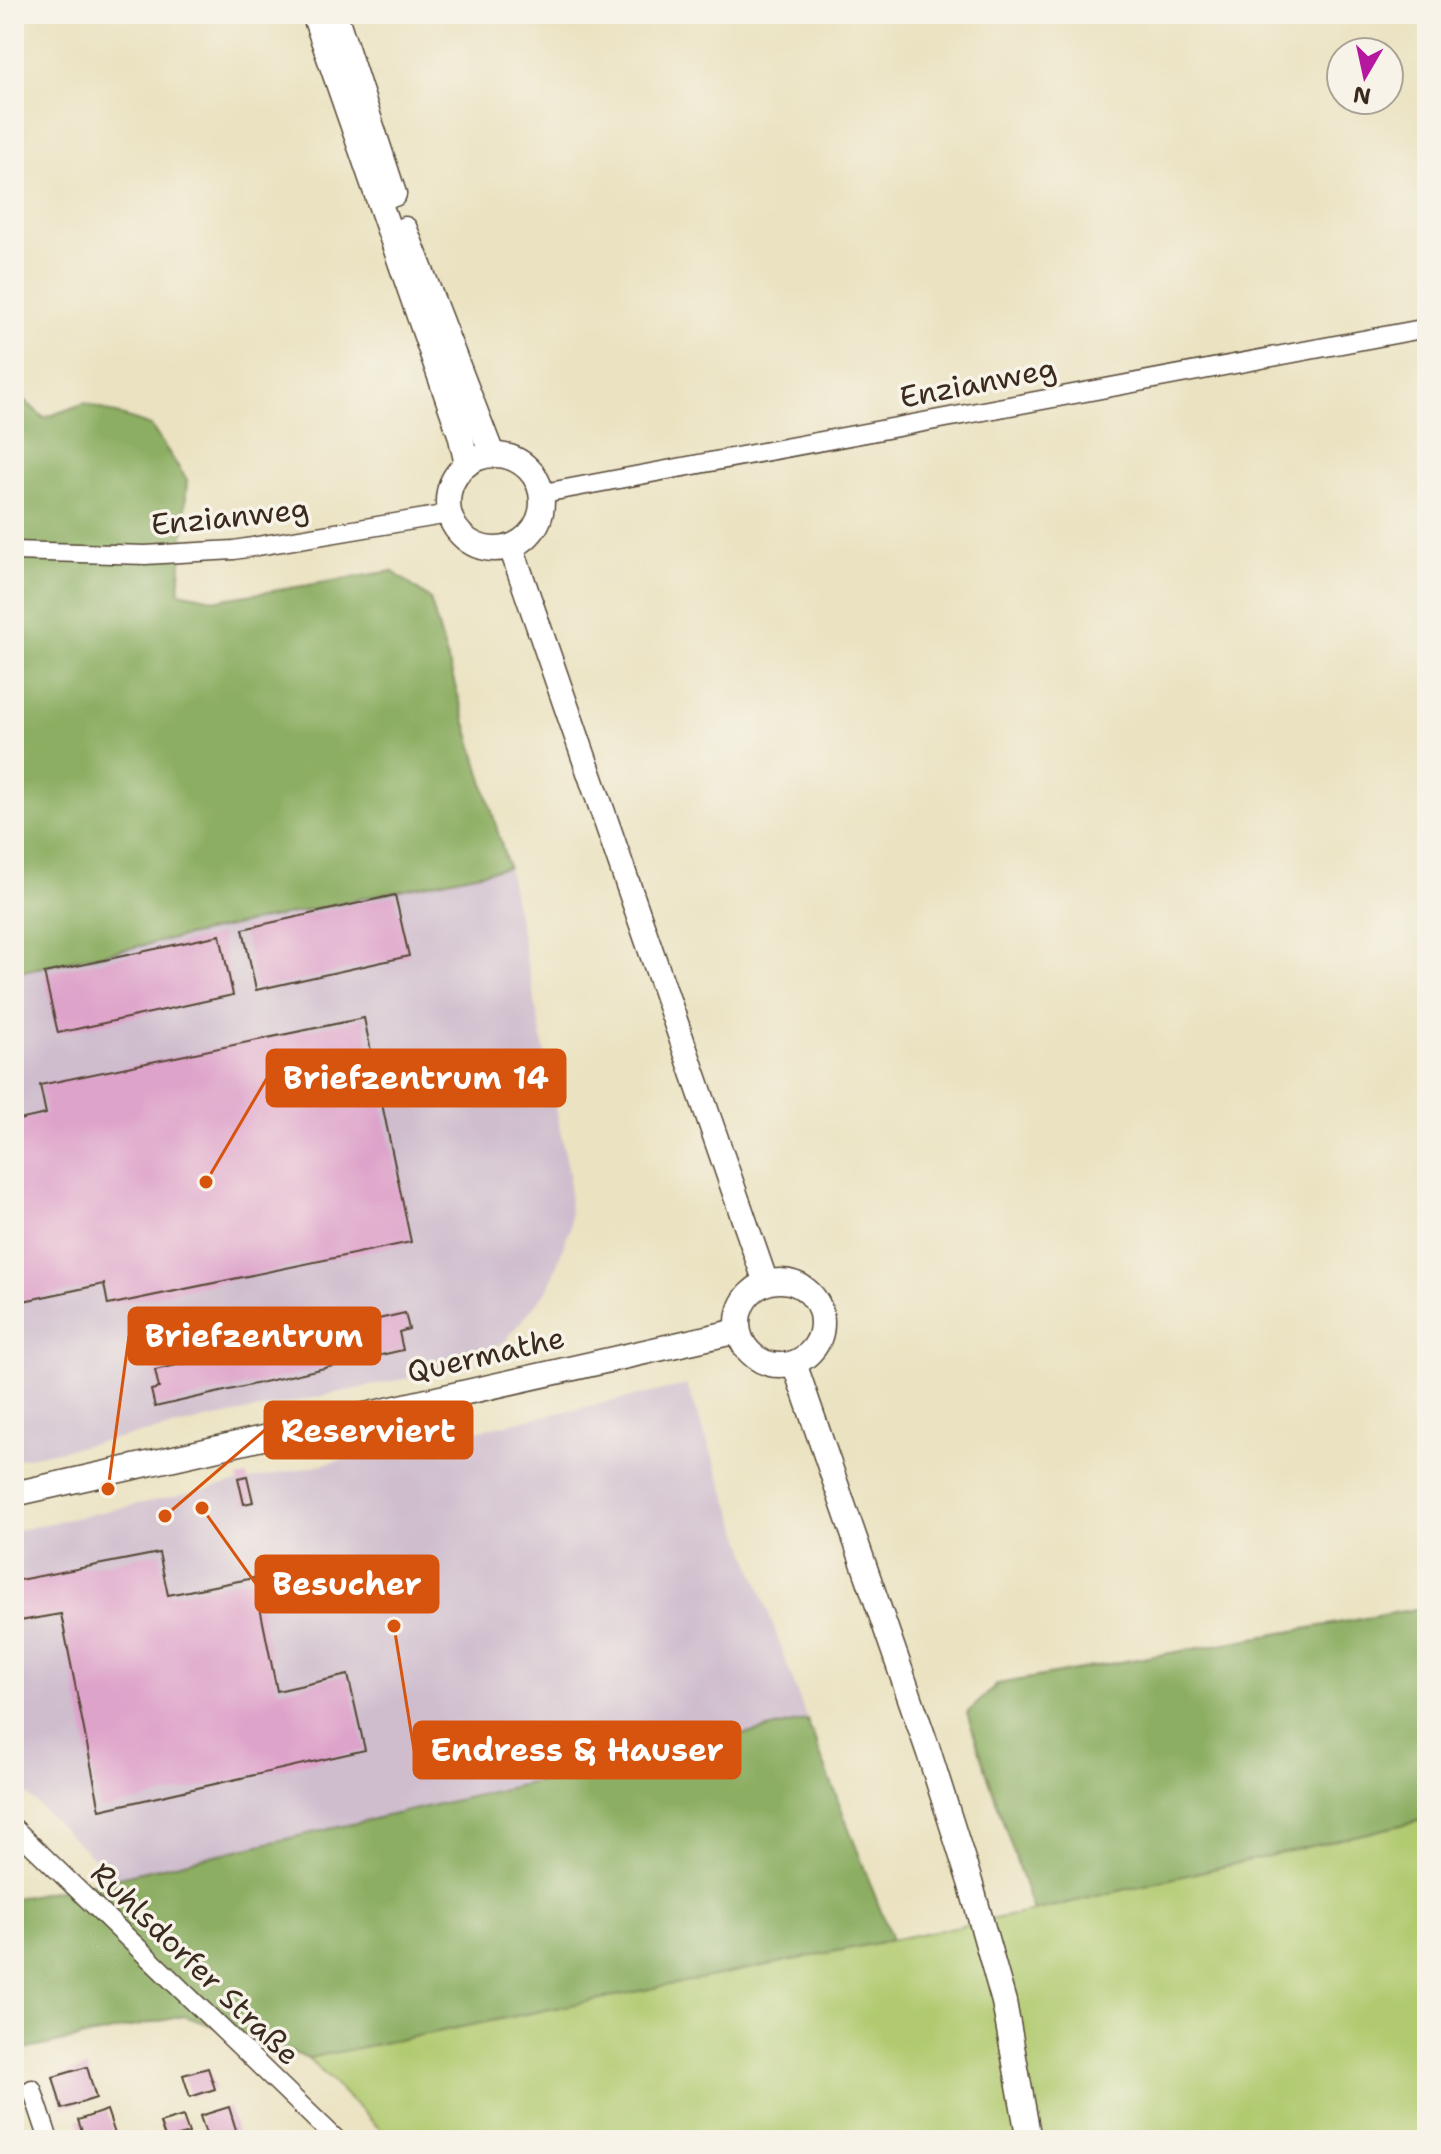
<svg xmlns="http://www.w3.org/2000/svg" width="1441" height="2154" viewBox="0 0 1441 2154" font-family="'Shantell Sans',sans-serif">
<style>
.industrial{fill:#cfbdce}
.green{fill:#b1ca70;stroke:#767a47;stroke-width:2}
.forest{fill:#8cae62;stroke:#646c40;stroke-width:2}
.building{fill:#dea3ca}
.lines{fill:none;stroke-linecap:round;stroke-linejoin:round}
.minor-casing{stroke:#554636;stroke-width:21}
.secondary-casing{stroke:#554636;stroke-width:27}
.minor{stroke:#fff;stroke-width:18}
.secondary{stroke:#fff;stroke-width:24}
.labels{text-anchor:middle;stroke-width:7;stroke-linejoin:round;paint-order:stroke}
.street-label{font-size:30px;fill:#3b2a1e;stroke:#f7f3e8}
.leader{fill:none;stroke:#d7540e;stroke-width:3}
.callout-dot{fill:#d7540e;stroke:#f7f3e8;stroke-width:3}
.callout{fill:#d7540e;stroke:#d7540e;stroke-width:3}
.callout-label{font-size:32px;text-anchor:middle;font-weight:bold;fill:#fff}
</style>
<rect width="100%" height="100%" fill="#f7f3e8"/>
<filter id="ink" filterUnits="userSpaceOnUse"><feTurbulence type="fractalNoise" baseFrequency=".0125" numOctaves="2"/><feDisplacementMap in="SourceGraphic" scale="16" xChannelSelector="R" yChannelSelector="G"/><feConvolveMatrix kernelMatrix="1 2 1 2 8 2 1 2 1" color-interpolation-filters="sRGB"/></filter>
<filter id="wash" filterUnits="userSpaceOnUse"><feTurbulence type="fractalNoise" baseFrequency=".006" numOctaves="4" result="noise"/><feDisplacementMap in="SourceGraphic" scale="32" xChannelSelector="R" yChannelSelector="G"/><feGaussianBlur stdDeviation="1.8" result="paint"/><feColorMatrix in="noise" values="0 0 0 0 0 0 0 0 0 0 0 0 0 0 0 0 0 1.4 0 .05"/><feComposite in="paint" operator="in"/></filter>
<g filter="url(#wash)">
<rect width="100%" height="100%" fill="#eae2c0"/>
<g class="industrial">
<path d="M508 867 569 1174 570 1228 548 1289 504 1342 437 1372 14 1460V973Z"/>
<path d="M687 1385 807 1720 114 1878 14 1782V1531Z"/>
</g>
<path class="green" d="M1427 1819V2140H391L308 2058 1033 1911Z"/>
<g class="forest">
<path d="M14 391 44 418 85 403 151 426 187 480 179 592 218 600 392 571 430 599 508 867 14 973Z"/>
<path d="M1427 1607V1819L1033 1911 967 1713 998 1684Z"/>
<path d="M807 1720 892 1940 308 2058 184 2016 14 2052V1898L75 1887Z"/>
</g>
<g id="blocks">
<g class="building">
<path d="M395 895 409 956 256 990 243 929Z"/>
<path d="M220 935 233 995 58 1033 44 973Z"/>
<path d="M364 1018 411 1242 108 1305 104 1284 14 1303V1121L46 1114 40 1085Z"/>
<path d="M405 1313 409 1329 399 1332 403 1350 155 1407 151 1390 159 1388 155 1370Z"/>
<path d="M247 1476 253 1502 244 1504 238 1478Z"/>
<path d="M159 1553 168 1595 254 1578 277 1691 348 1675 365 1750 100 1810 61 1614 14 1622V1581Z"/>
<path d="M87 2067 96 2098 62 2109 53 2077Z"/>
<path d="M208 2068 215 2089 190 2097 183 2075Z"/>
<path d="M229 2107 237 2133 208 2140 200 2116Z"/>
<path d="M107 2110 117 2140H85L78 2120Z"/>
<path d="M183 2116 189 2133 166 2140 160 2123Z"/>
</g>
</g>
</g>
<g filter="url(#ink)">
<use href="#blocks" fill-opacity="0" stroke="#554636" stroke-width="2"/>
<g class="lines">
<defs>
<g id="minor">
<path d="M543 497 544 493 1427 328"/>
<path d="M14 551 145 555 234 550 449 514"/>
<path d="M14 1828 337 2140"/>
<path d="M32 2089 49 2140"/>
</g>
<g id="secondary">
<path d="M314 14 460 434 467 464"/>
<path d="M335 14 394 194"/>
<path d="M405 229 492 454"/>
<circle cx="495" cy="502" r="47"/>
<path d="M511 547 766 1283"/>
<circle cx="780" cy="1323" r="42"/>
<path d="M794 1363 929 1753 970 1882 1004 2002 1029 2140"/>
<path d="M14 1494 738 1331"/>
</g>
</defs>
<use href="#minor" class="minor-casing"/>
<use href="#secondary" class="secondary-casing"/>
<use href="#minor" class="minor"/>
<use href="#secondary" class="secondary"/>
</g>
</g>
<g class="labels">
<g class="street-label">
<text transform="translate(978 383) rotate(-11)" y="10">Enzianweg</text>
<text transform="translate(230 517) rotate(-6)" y="10">Enzianweg</text>
<text transform="translate(486 1355) rotate(-13)" y="10">Quermathe</text>
<text transform="translate(195 1964) rotate(44)" y="10">Ruhlsdorfer Straße</text>
</g>
</g>
<path class="leader" d="M206 1182L267 1078M108 1489L129 1336M165 1516L265 1430M202 1508L256 1584M394 1626L414 1750"/>
<g class="callout-dot">
<circle cx="206" cy="1182" r="8"/>
<circle cx="108" cy="1489" r="8"/>
<circle cx="165" cy="1516" r="8"/>
<circle cx="202" cy="1508" r="8"/>
<circle cx="394" cy="1626" r="8"/>
</g>
<g class="callout">
<rect x="267" y="1050" width="298" height="56" rx="8"/>
<rect x="129" y="1308" width="251" height="56" rx="8"/>
<rect x="265" y="1402" width="207" height="56" rx="8"/>
<rect x="256" y="1556" width="182" height="56" rx="8"/>
<rect x="414" y="1722" width="326" height="56" rx="8"/>
</g>
<g class="callout-label">
<text x="416" y="1089">Briefzentrum 14</text>
<text x="254" y="1347">Briefzentrum</text>
<text x="368" y="1442">Reserviert</text>
<text x="347" y="1595">Besucher</text>
<text x="577" y="1761">Endress &amp; Hauser</text>
</g>
<rect width="1441" height="2154" fill="none" stroke="#f7f3e8" stroke-width="48"/>
<g transform="translate(1365 76) rotate(189)"><circle r="38" fill="#f7f3e8" stroke="#aca397" stroke-width="2"/>
<path d="M0-6L14 30L0 20L-14 30Z" fill="#b5179e"/>
<text y="-12" font-size="22" font-weight="bold" text-anchor="middle" fill="#3b2a1e">N</text>
</g>
</svg>
